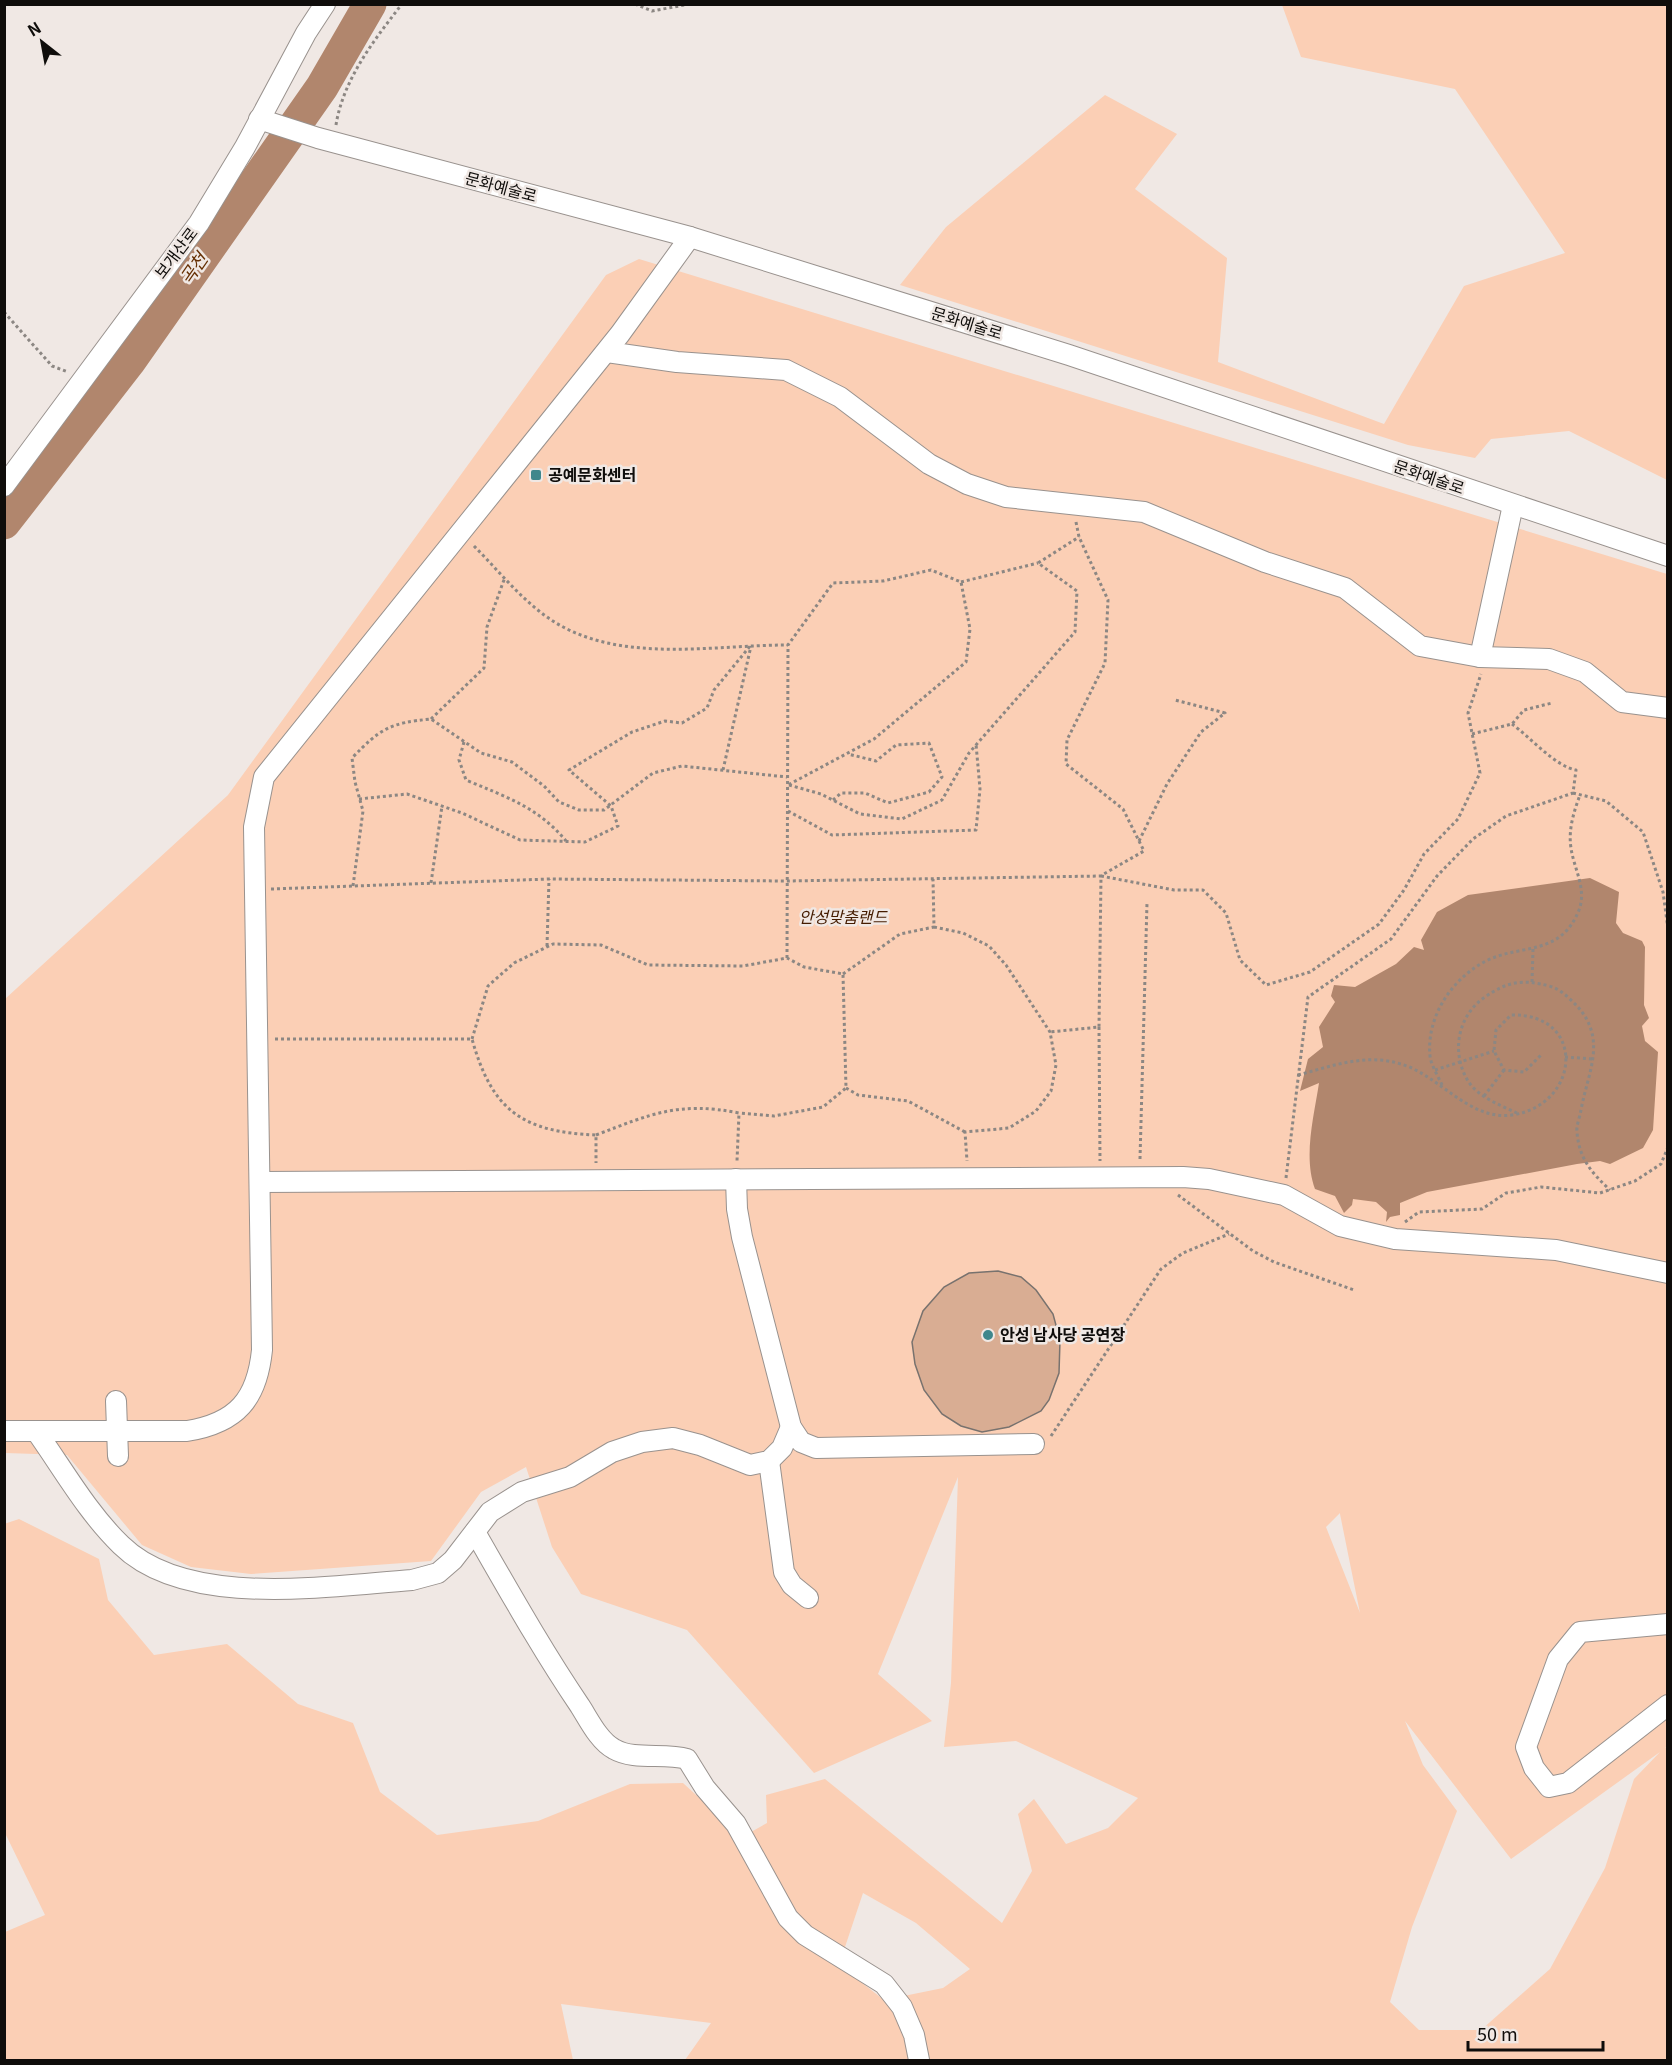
<svg xmlns="http://www.w3.org/2000/svg" width="1672" height="2065" viewBox="0 0 1672 2065" font-family="Georgia,'Noto Sans KR',serif">
<style>
.green{fill:#fbcfb5;fill-rule:evenodd}
.water{fill:#b1866d}
.lines{fill:none;stroke-linecap:round;stroke-linejoin:round}
.river{stroke:#b1866d;stroke-width:33}
.building{fill:#d9ad93;stroke:#78726e;stroke-width:1.5}
.minor-casing{stroke:#99928e;stroke-width:22}
.path{stroke:#8c8783;stroke-width:3;stroke-dasharray:3 3;stroke-linecap:butt}
.minor{stroke:#fff;stroke-width:20}
.poi-dot{fill:#3f878c;stroke:#f0e8e4;stroke-width:2}
.labels{text-anchor:middle;stroke-width:5;stroke-linejoin:round;paint-order:stroke}
.street-label{font-size:16px;fill:#0f0d0b;stroke:#f0e8e4}
.poi-label{font-size:16px;font-weight:bold;fill:#0f0d0b;stroke:#f0e8e4;text-anchor:start}
.park-label{font-size:16px;font-style:italic;fill:#451c00;stroke:#f0e8e4}
.water-label{font-size:18px;font-style:italic;fill:#652f03;stroke:#f0e8e4}
</style>
<rect width="100%" height="100%" fill="#f0e8e4"/>
<g class="green">
<path d="M1282 5H1667V480L1569 431 1491 439 1475 458 1408 445 900 285 946 227 1105 95 1177 134 1135 189 1227 258 1218 362 1384 424 1464 286 1565 253 1455 89 1301 57Z"/>
<path d="M639 259 1667 574 1668 1746 1665 1748H1668L1667 2060H685L711 2023 561 2004 573 2060H5V1932L45 1915 5 1833 4 1524 19 1519 99 1559 108 1600 154 1655 227 1644 298 1704 353 1723 380 1792 437 1835 538 1821 630 1784 683 1783 742 1837 767 1823 766 1795 825 1779 1002 1923 1032 1871 1018 1814 1034 1799 1066 1844 1108 1828 1138 1798 1016 1741 944 1747 951 1683 958 1477 878 1674 932 1721 814 1773 687 1630 581 1594 552 1547 526 1467 481 1492 431 1561 251 1574 191 1567 142 1545 67 1455 5 1453V999L228 795 606 275ZM1340 1513V1514L1360 1613 1326 1527ZM1405 1721 1511 1859 1660 1752 1634 1779 1605 1868 1550 1969 1481 2030H1419L1390 2002 1412 1927 1457 1811 1423 1765ZM863 1893 916 1923 970 1969 943 1988 884 2000 839 1965Z"/>
</g>
<path class="water" d="M1590 878 1619 892 1616 923 1623 933 1642 941 1645 947 1644 1005 1649 1018 1642 1026 1645 1041 1658 1052 1653 1130 1643 1148 1610 1164 1600 1161 1577 1164 1427 1192 1400 1203V1215L1390 1217 1386 1222 1387 1212 1376 1202 1353 1199 1352 1205 1344 1213 1335 1196 1315 1189C1303 1157 1314 1116 1319 1083L1300 1091 1308 1059 1323 1047 1319 1027 1335 1002 1331 996 1334 985 1355 987 1396 964 1414 947 1424 950 1421 940 1437 912 1468 895Z"/>
<g class="lines">
<path class="river" d="M4 523 129 362 322 87 370 4"/>
</g>
<path class="building" d="M998 1271 1021 1277 1036 1290 1053 1314 1060 1340 1059 1373 1049 1400 1041 1411 1009 1427 982 1432 961 1426 942 1414 924 1390 915 1364 912 1342 923 1311 944 1287 969 1273Z"/>
<g class="lines">
<defs>
<g id="minor">
<path d="M259 119 318 138 690 237 1069 355 1668 556"/>
<path d="M607 352 677 362 786 370 840 397 929 464 967 484 1006 497 1144 512 1265 562 1345 588 1420 646 1480 657 1549 659 1585 672 1622 702 1668 708"/>
<path d="M4 486 199 223 245 147 306 33 325 4"/>
<path d="M1480 657 1513 505"/>
<path d="M736 1179 737 1209 742 1237 791 1427 801 1442 816 1448 1034 1444"/>
<path d="M261 1182 1183 1177 1209 1179 1284 1195 1340 1226 1395 1239 1556 1250 1668 1273"/>
<path d="M116 1401 118 1456"/>
<path d="M4 1431H187C237 1423 257 1399 262 1350L254 827 264 777 620 334 690 237"/>
<path d="M36 1431C63 1469 87 1512 121 1545 186 1609 327 1586 412 1580L438 1573 453 1560 490 1512 522 1492 570 1477 612 1452 642 1442 673 1438 700 1445 750 1465 769 1461 782 1448 791 1427"/>
<path d="M769 1461 784 1572 792 1585 808 1598"/>
<path d="M475 1532C509 1591 542 1650 580 1706 589 1720 599 1741 614 1749 635 1761 665 1752 687 1759L705 1788 736 1824 788 1918 805 1935 884 1984 902 2007 914 2035 919 2060"/>
<path d="M1668 1624 1580 1632 1558 1659 1526 1747 1534 1768 1549 1787 1568 1783 1668 1705"/>
</g>
</defs>
<use href="#minor" class="minor-casing"/>
<g class="path">
<path d="M635 4 652 11 690 4"/>
<path d="M336 125C343 80 374 40 402 4"/>
<path d="M4 312 52 366 68 372"/>
<path d="M1076 522 1079 537 1108 600 1105 663 1067 740 1066 764 1123 809 1144 851 1102 875"/>
<path d="M474 546C495 567 515 592 539 611 608 667 706 645 788 645"/>
<path d="M961 582 1038 563"/>
<path d="M431 719 484 668 487 627 505 577"/>
<path d="M1472 734 1512 724 1524 710 1552 703"/>
<path d="M464 742 459 760 466 780C506 797 538 807 566 841"/>
<path d="M723 770 751 646"/>
<path d="M789 785 821 794 860 814 902 819 942 800 969 753 1075 632 1077 591 1038 563 1079 537"/>
<path d="M1573 793 1606 801 1643 832 1663 892 1668 929"/>
<path d="M359 799 407 794 462 813 520 840 585 842 618 826 611 806 569 770 632 732 665 721 682 723 707 708 714 690 751 645"/>
<path d="M833 800 841 793H865L888 803 929 792 942 777 929 743 896 745 876 761 848 754"/>
<path d="M788 811 832 835 976 830 980 789 976 744"/>
<path d="M1139 841 1167 784 1201 732 1225 713 1175 700"/>
<path d="M1101 876 1174 890H1203L1226 913 1240 960 1266 985 1310 972 1379 924 1404 890 1424 854 1458 819 1480 773 1468 713 1481 674"/>
<path d="M431 883 442 806"/>
<path d="M353 886 363 811 355 782 352 758C381 728 390 723 431 719L481 753 512 762 544 786 559 802 579 810H604L653 773 682 766 787 777"/>
<path d="M271 889 549 879 786 881 1101 876 1099 1027 1050 1032"/>
<path d="M934 927 963 933 989 946 1006 965 1050 1032 1056 1065 1051 1091 1036 1111 1009 1128 965 1132 967 1161"/>
<path d="M547 946 549 879"/>
<path d="M787 958 788 645 833 583 883 581 931 570 961 582 970 629 966 662 874 739 788 785"/>
<path d="M843 974 900 934 934 927 933 879"/>
<path d="M1532 982 1533 949"/>
<path d="M1099 1027 1100 1161"/>
<path d="M275 1039H472C492 1111 523 1132 596 1135V1163"/>
<path d="M472 1039 488 986 514 963 553 944 601 945 648 965 743 966 787 958 804 967 843 974 846 1088 823 1107 774 1116 739 1113"/>
<path d="M1565 1057 1593 1059"/>
<path d="M1435 1070 1494 1051"/>
<path d="M1298 1075C1332 1066 1366 1053 1401 1064 1439 1075 1469 1121 1512 1115 1581 1105 1587 1013 1511 1015L1496 1030 1494 1051 1504 1070 1524 1072 1541 1055"/>
<path d="M1442 1085C1438 1076 1431 1065 1430 1056 1426 1016 1453 977 1488 960 1522 944 1561 956 1579 910 1587 889 1574 869 1571 848 1568 830 1574 811 1580 795"/>
<path d="M846 1088 858 1095 908 1101 965 1132"/>
<path d="M1484 1096 1504 1070"/>
<path d="M1517 1113C1500 1105 1478 1097 1468 1081 1451 1053 1457 1016 1485 997 1508 981 1523 979 1549 986 1561 989 1570 999 1578 1007 1607 1040 1588 1072 1581 1110 1580 1117 1576 1126 1577 1132 1579 1159 1592 1173 1610 1190"/>
<path d="M596 1135C651 1114 679 1101 739 1113L737 1161"/>
<path d="M1140 1159 1147 903"/>
<path d="M1286 1178 1308 997 1391 939 1437 876 1473 839 1506 816 1573 793 1576 770C1555 766 1531 738 1512 724"/>
<path d="M1178 1195 1253 1251 1274 1262 1354 1290"/>
<path d="M1405 1222 1419 1212 1482 1209 1506 1193 1541 1187 1600 1193 1635 1181 1661 1164 1668 1147"/>
<path d="M1051 1436 1161 1269 1183 1253 1229 1234"/>
</g>
<use href="#minor" class="minor"/>
</g>
<g class="poi-dot">
<rect x="530" y="469" width="12" height="12" rx="3"/>
<circle cx="988" cy="1335" r="6"/>
</g>
<g class="labels">
<g class="street-label">
<text transform="translate(501 187) rotate(15)" y="6">문화예술로</text>
<text transform="translate(176 253) rotate(-53)" y="6">보개산로</text>
<text transform="translate(967 323) rotate(17)" y="6">문화예술로</text>
<text transform="translate(1429 477) rotate(19)" y="6">문화예술로</text>
</g>
<g class="poi-label">
<text x="548" y="481">공예문화센터</text>
<text x="1000" y="1341">안성 남사당 공연장</text>
</g>
<g class="park-label">
<text x="843" y="923">안성맞춤랜드</text>
</g>
<g class="water-label">
<text transform="translate(194 269) rotate(-55)" y="6">곡천</text>
</g>
</g>
<rect width="1672" height="2065" fill="none" stroke="#0f0d0b" stroke-width="12"/>
<g transform="translate(42 42) rotate(329)" stroke="#f0e8e4" stroke-width="4.5" paint-order="stroke">
<path d="M0-4.5L10 22L0 15L-10 22Z" fill="#0f0d0b"/>
<text y="-9" font-size="16" font-weight="bold" text-anchor="middle" fill="#0f0d0b">N</text>
</g>
<path d="M1468 2041v9h135v-9" fill="none" stroke="#0f0d0b" stroke-width="3"/>
<text x="1477" y="2041" font-size="18" fill="#0f0d0b" stroke="#f0e8e4" stroke-width="4.5" paint-order="stroke">50 m</text>
</svg>
